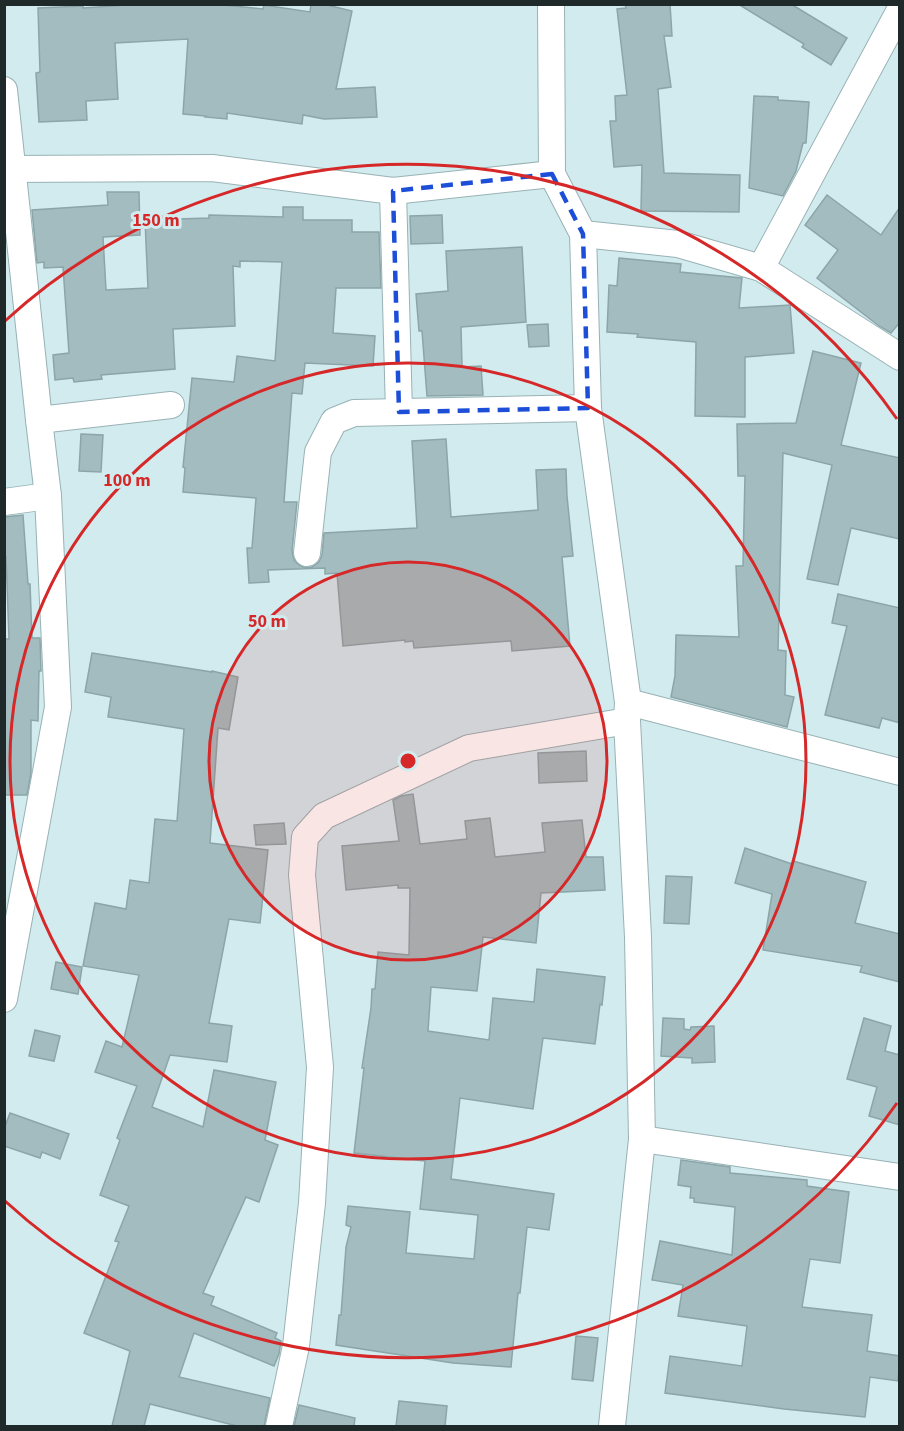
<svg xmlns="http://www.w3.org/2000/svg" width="904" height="1431" viewBox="0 0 904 1431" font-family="'Source Sans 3',sans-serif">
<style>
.building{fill:#a3bcbf;stroke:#8ca5a8;stroke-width:1.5}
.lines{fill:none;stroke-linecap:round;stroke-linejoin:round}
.street-casing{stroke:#99b2b5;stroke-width:28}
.street{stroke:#fff;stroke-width:26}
.marked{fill:none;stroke:#1d4ed8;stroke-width:4.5;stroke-dasharray:12 8;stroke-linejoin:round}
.ring{fill:none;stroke:#d62828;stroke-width:3}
.centre{fill:#d62828;stroke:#d1ebee;stroke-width:3}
.ring-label{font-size:18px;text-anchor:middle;font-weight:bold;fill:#d62828;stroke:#d1ebee;stroke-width:6;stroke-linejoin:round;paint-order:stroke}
</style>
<rect width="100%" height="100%" fill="#d1ebee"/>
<g class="building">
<path d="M142 4H214L263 9 264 5 310 12 311 4H323L352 11 336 89 375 87 377 117 324 119 303 115 302 124 227 113V119L205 117 206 116 183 114 188 39 115 43 118 99 86 101 87 120 39 122 36 73 40 72 38 8 83 6V8Z"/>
<path d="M625 4H670L672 36H664L671 87 658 89 664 173 740 175 739 212 641 211 642 165 614 167 610 121H616L615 96 627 95 617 9 626 8Z"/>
<path d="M738 4H791L847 38 831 65 802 47 804 44Z"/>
<path d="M754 96 778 97V100L809 102 806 143H803L796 171 783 196 749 188Z"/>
<path d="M107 192H139L140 235 103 237 106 290 148 288 145 220 209 218V215L283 217V207H303V220H352V232H379L381 288H336L333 333 375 336 373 366 305 363 302 394 292 393 284 502H297L292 551 294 560 299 565 305 568 312 567 319 562 322 555 324 533 417 528 412 441 446 439 451 517 538 510 536 470 566 469 567 496 573 556 562 557 570 646 512 651 511 641 414 648 413 641 405 642V640L343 646 337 573 325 574V568L268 570 269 582 249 583 247 548H252L256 498 183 492 185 468 183 467 192 378 234 382 237 356 275 361 282 262 240 261V267L233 266 235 326 173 329 175 369 101 375 102 379 74 382 73 378 55 380 53 355 69 353 63 267 44 268V262L37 263 32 210 108 205Z"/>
<path d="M827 195 881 235 900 207V322L891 333 879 326 817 278 838 250 805 225Z"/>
<path d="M442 215 443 243 411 244 410 216Z"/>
<path d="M522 247 526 322 461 327 462 367 481 366 483 395 427 396 422 331H419L416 294 448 291 446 251Z"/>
<path d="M619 258 681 264 680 272 742 278 739 308 790 305 794 353 745 357V417L695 416 696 342 637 337 638 334 607 332 609 285 617 286Z"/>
<path d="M548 324 549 346 529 347 527 325Z"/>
<path d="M813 351 861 363 841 445 900 458V539L851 528 838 585 807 579 832 465 783 453 778 650 786 651 785 695 794 697 787 727 671 697 675 676 676 635 739 637 736 566H743L745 476H738L737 424 796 423Z"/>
<path d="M81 434 103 435 101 472 79 471Z"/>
<path d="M23 515 28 584H30L32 638H40L41 671H39L38 721 31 720V773L27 795H4V639H9L6 557H4V517Z"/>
<path d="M838 594 900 608V723L882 718 879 728 825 715 847 626 832 623Z"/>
<path d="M92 653 212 672V671L238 677 229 730 218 728 210 843 268 850 260 923 229 919 209 1023 232 1026 227 1062 170 1055 152 1107 203 1127 214 1070 276 1082 265 1140 278 1145 259 1202 246 1197 203 1293 214 1297 211 1305 277 1333 275 1338 281 1341 279 1354 274 1366 194 1333 179 1377 270 1398 264 1426H237L150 1404 144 1426H112L130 1351 84 1333 119 1242 115 1241 129 1206 100 1195 120 1140 117 1138 137 1086 95 1072 106 1041 122 1047 139 975 83 966 95 903 126 909 130 880 149 883 155 819 177 821 184 729 108 717 111 697 85 692Z"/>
<path d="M586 751 587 781 539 783 538 753Z"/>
<path d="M413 794 420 844 467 839 465 821 490 818 495 857 545 852 542 823 582 820 586 857H603L605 890 541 893 536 943 483 937 477 991 431 987 428 1031 489 1040 493 998 534 1002 537 969 605 977 602 1005 600 1004 595 1044 543 1038 533 1109 460 1098 451 1179 554 1194 549 1230 527 1227 520 1293H518L511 1367 453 1363 336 1345 339 1315H341L346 1247 351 1227 346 1225 348 1206 410 1212 406 1253 474 1259 478 1215 420 1209 425 1161 354 1153 364 1068H362L371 1008 372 989H375L378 952 409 955 410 888H398V885L346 890 342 846 399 841 393 800 401 796Z"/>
<path d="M284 823 286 844 256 845 254 825Z"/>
<path d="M745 848 792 864 793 861 866 882 855 923 900 934V982L860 972 862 966 763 950 772 894 735 883Z"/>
<path d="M666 876 692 877 689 924 664 923Z"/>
<path d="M56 962 82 967 78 994 51 989Z"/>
<path d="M663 1018 684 1019V1029L690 1030 691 1027 714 1026 715 1062 692 1063V1058L661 1056Z"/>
<path d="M864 1018 891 1026 885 1051 900 1055V1125L869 1116 877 1087 847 1079Z"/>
<path d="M35 1030 60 1036 54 1061 29 1056Z"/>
<path d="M10 1113 69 1134 60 1159 42 1152 40 1158 4 1146V1129Z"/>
<path d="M681 1160 730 1167V1173L807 1180V1186L849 1192 840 1263 810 1259 802 1307 872 1315 867 1351 900 1356 898 1381 870 1377 865 1417 784 1409 665 1393 670 1356 742 1366 747 1326 678 1316 683 1285 652 1280 660 1241 732 1255 735 1207 694 1202V1198H690L691 1187 678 1185Z"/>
<path d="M576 1336 598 1338 593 1381 572 1379Z"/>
<path d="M399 1401 447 1406 445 1426H396Z"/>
<path d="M299 1405 355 1418 354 1426H294Z"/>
</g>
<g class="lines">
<defs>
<g id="street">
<path d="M551 4 552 174 583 234 588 408 628 702 627 721 638 937 642 1139 612 1426"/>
<path d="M4 90 39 420 48 496 58 707 4 999"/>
<path d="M4 169 212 168 393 191 552 174"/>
<path d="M393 191 399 412"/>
<path d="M583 234 678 244 761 268 900 357"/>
<path d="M761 268 900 10"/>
<path d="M39 420 171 405"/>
<path d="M4 502 48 496"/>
<path d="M307 553 318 452 334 421 354 413 588 408"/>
<path d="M628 702 900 772"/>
<path d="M642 1139 900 1177"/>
<path d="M279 1426 296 1346 312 1203 320 1067 302 875 305 837 324 816 469 748 627 721"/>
</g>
</defs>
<use href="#street" class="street-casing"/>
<use href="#street" class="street"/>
</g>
<path class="marked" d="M552 174 583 234 588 408 399 412 393 191Z"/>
<circle cx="408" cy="761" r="199" fill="#d62828" fill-opacity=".12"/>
<g class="ring">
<circle cx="408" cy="761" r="199"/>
<circle cx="408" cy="761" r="398"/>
<path d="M897 1103A597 597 0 0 1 5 1201M5 321A597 597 0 0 1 897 419"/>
</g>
<circle cx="408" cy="761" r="9" class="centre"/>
<g class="ring-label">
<text x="156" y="226">150 m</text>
<text x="127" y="486">100 m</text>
<text x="267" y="627">50 m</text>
</g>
<rect width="904" height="1431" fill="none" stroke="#1f292a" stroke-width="12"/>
</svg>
